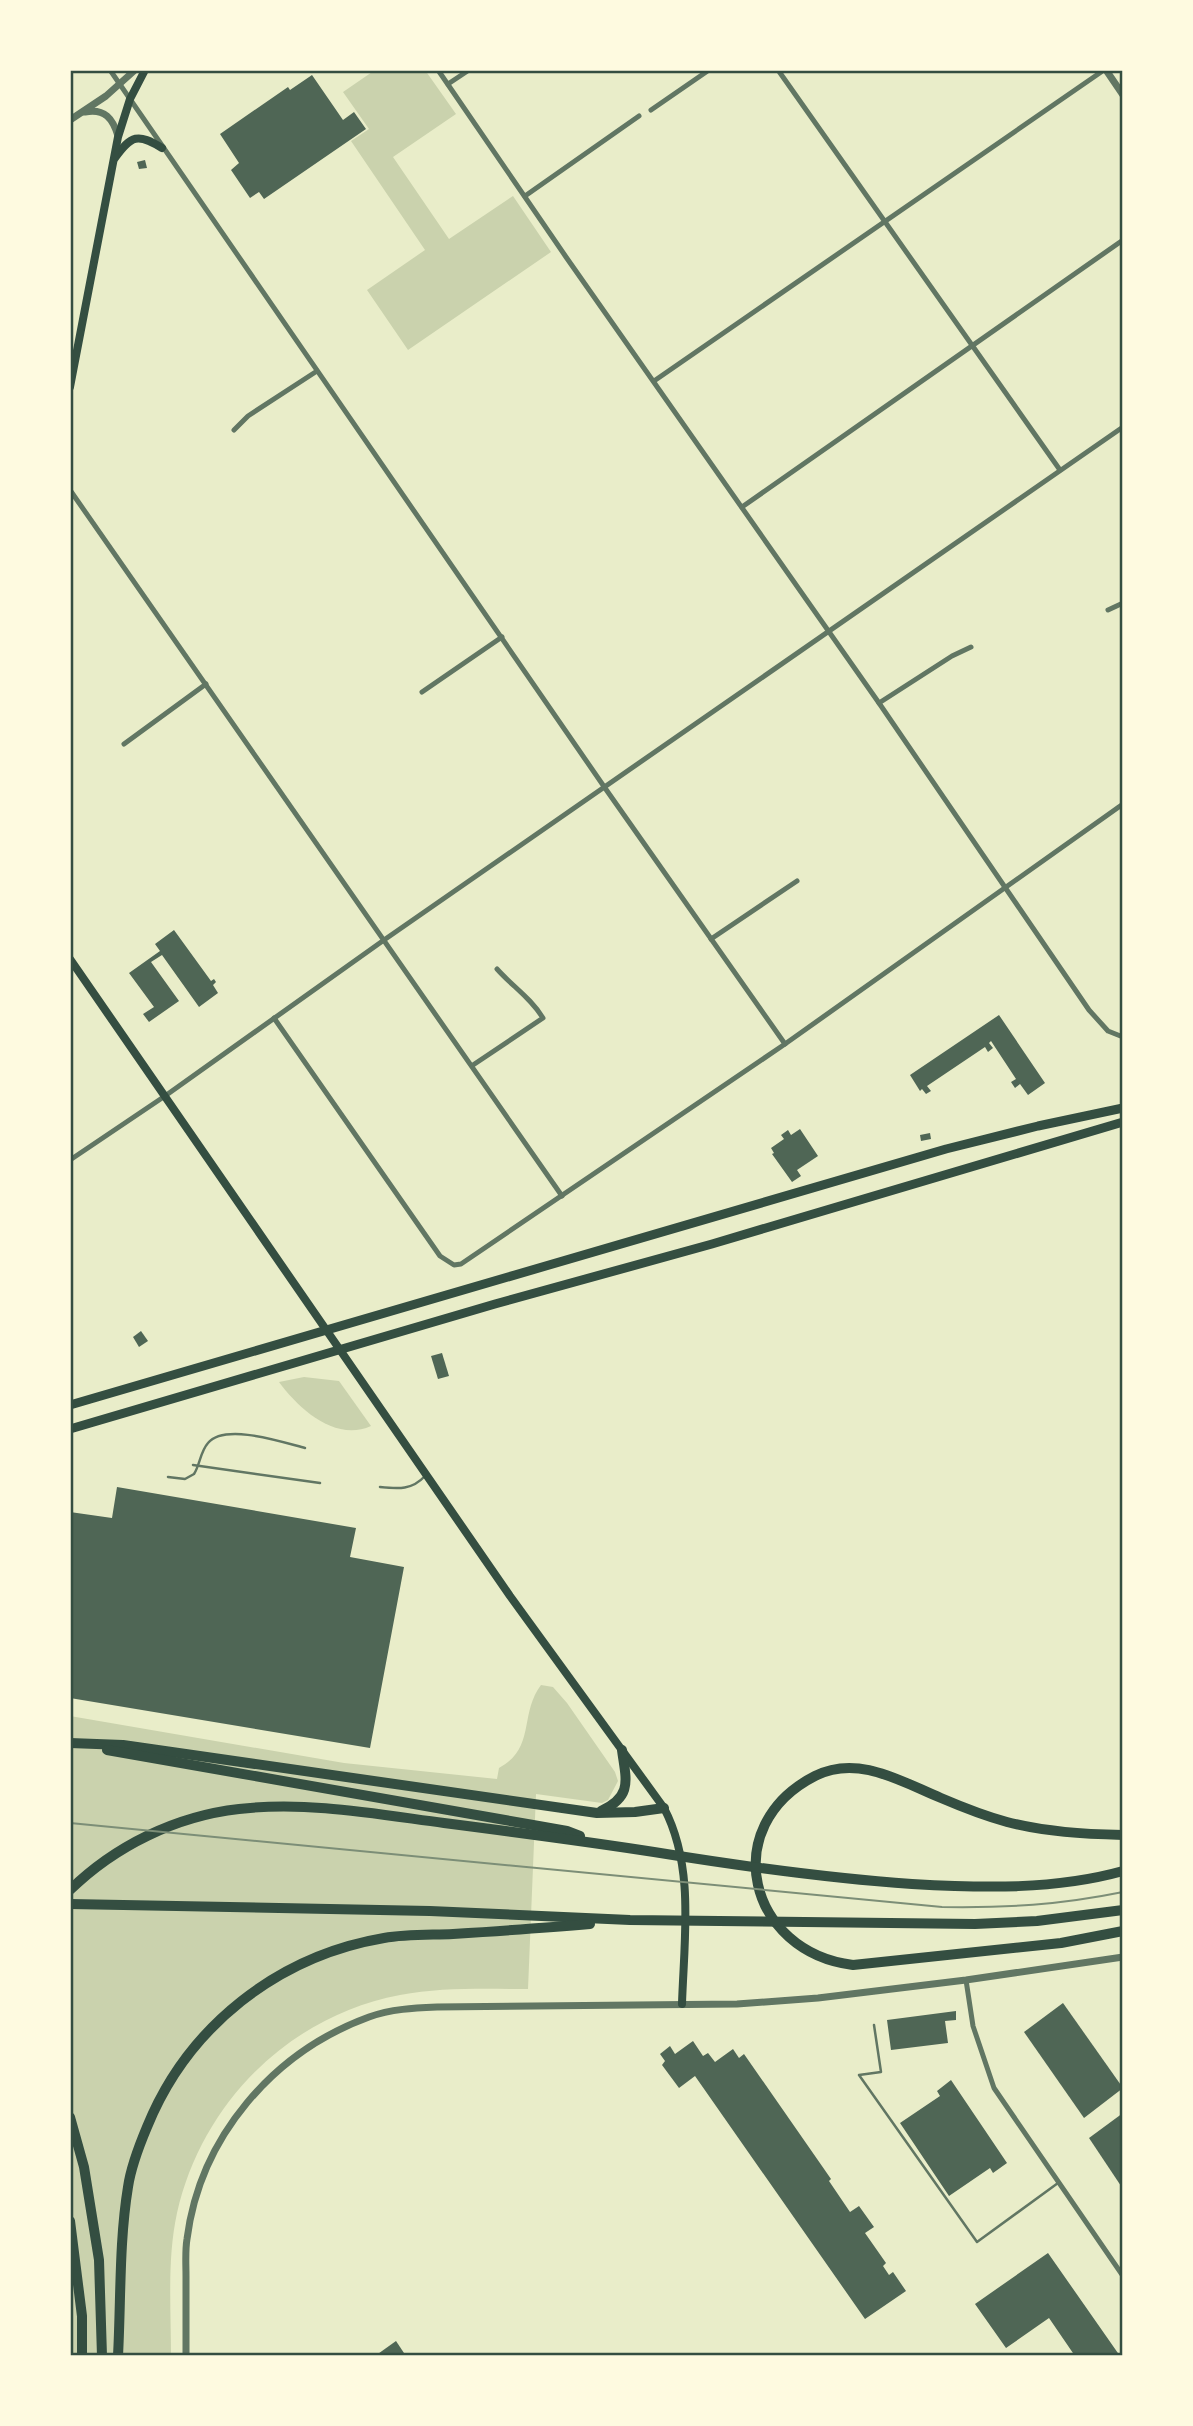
<svg xmlns="http://www.w3.org/2000/svg" width="1193" height="2426" viewBox="0 0 1193 2426" font-family="'Nunito Sans',sans-serif">
<style>
.green{fill:#cad2ad}
.building{fill:#4f6655}
.lines{fill:none;stroke-linecap:round;stroke-linejoin:round}
.service{stroke:#617663;stroke-width:2.5}
.minor{stroke:#617663;stroke-width:5}
.tertiary{stroke:#617663;stroke-width:7}
.secondary{stroke:#344e41;stroke-width:8}
.primary{stroke:#344e41;stroke-width:9}
.motorway{stroke:#344e41;stroke-width:10}
.tram{stroke:#7c8e77;stroke-width:2}
.neatline{fill:none;stroke:#344e41;stroke-width:2.5}
</style>
<rect width="100%" height="100%" fill="#e9edc9"/>
<g class="green">
<path d="M375 70H425L456 114 393 157 449 239 513 196 551 252 408 350 367 290 425 250 351 141 369 129 343 92Z"/>
<path d="M304 1377 339 1381 371 1426C335 1442 299 1409 279 1382Z"/>
<path d="M541 1685 553 1687 567 1703 615 1772 618 1781 608 1800 602 1803 536 1794 528 1989C486 1989 442 1987 400 1995 289 2016 202 2103 177 2213 167 2259 171 2308 171 2356H70V1716L344 1763 497 1779 499 1768C536 1748 519 1714 541 1685Z"/>
</g>
<g class="building">
<path d="M312 75 343 120 354 112 366 129 264 199 259 192 250 198 231 170 239 163 220 134 288 87 290 90Z"/>
<path d="M145 160 147 168 139 169 137 162Z"/>
<path d="M174 930 211 981 214 979 216 982 213 985 218 993 199 1007 162 955 151 962 179 1001 149 1022 143 1014 154 1007 129 973 160 951 155 944Z"/>
<path d="M999 1015 1045 1083 1028 1095 1020 1084 1015 1088 1011 1082 1016 1079 991 1041 989 1043 993 1048 988 1052 985 1047 927 1086 931 1091 926 1094 922 1089 920 1091 910 1075Z"/>
<path d="M800 1129 818 1156 797 1170 801 1176 792 1182 772 1154 774 1153 771 1148 784 1139 781 1135 788 1130 791 1135Z"/>
<path d="M930 1133 931 1139 921 1141 920 1135Z"/>
<path d="M141 1331 148 1341 139 1347 133 1337Z"/>
<path d="M442 1353 449 1376 438 1379 431 1356Z"/>
<path d="M117 1487 356 1528 350 1557 404 1567 370 1748 70 1698V1512L112 1518Z"/>
<path d="M1063 2003 1123 2088 1084 2118 1024 2032Z"/>
<path d="M956 2011V2020L945 2021 948 2043 891 2050 887 2020Z"/>
<path d="M693 2041 703 2056 708 2053 715 2062 733 2049 739 2058 744 2054 831 2179 829 2181 850 2212 859 2206 874 2227 865 2233 886 2263 883 2266 889 2275 893 2272 906 2291 865 2319 695 2076 679 2088 662 2065 665 2061 660 2054 670 2046 675 2054Z"/>
<path d="M951 2080 1007 2163 993 2173 990 2168 949 2196 900 2123 940 2096 937 2091Z"/>
<path d="M1123 2113V2189L1089 2138Z"/>
<path d="M1048 2253 1120 2356H1075L1049 2318 1006 2348 975 2304Z"/>
<path d="M396 2341 406 2356H375Z"/>
</g>
<g class="lines">
<g class="service">
<path d="M193 1465 320 1483"/>
<path d="M168 1477 185 1479 194 1474C200 1465 200 1452 208 1443 225 1423 282 1442 305 1448"/>
<path d="M380 1487C399 1489 412 1490 425 1476"/>
<path d="M874 2025 881 2072 859 2075 977 2242 1058 2183"/>
</g>
<g class="minor">
<path d="M110 70 605 788 785 1044"/>
<path d="M438 70 566 257 879 703 1089 1010 1108 1031 1123 1037"/>
<path d="M778 70 1060 470"/>
<path d="M448 84 469 70"/>
<path d="M651 110 709 70"/>
<path d="M525 196 639 116"/>
<path d="M654 381 1104 70"/>
<path d="M234 430 248 416 317 371"/>
<path d="M70 490 562 1196"/>
<path d="M742 507 1123 240"/>
<path d="M1108 610 1123 603"/>
<path d="M422 692 502 637"/>
<path d="M879 703 952 656 971 647"/>
<path d="M124 744 206 684"/>
<path d="M711 939 797 881"/>
<path d="M274 1018 440 1256 454 1265 461 1264 785 1044 1123 804"/>
<path d="M473 1065 543 1018C530 997 513 987 497 969"/>
<path d="M70 1160 165 1096 384 940 1123 427"/>
<path d="M966 1980 973 2026 994 2088 1123 2276"/>
</g>
<g class="tertiary">
<path d="M1106 70 1123 95"/>
<path d="M85 112C105 108 113 119 118 136"/>
<path d="M70 120 106 96 135 70"/>
<path d="M186 2356C186 2329 186 2303 186 2276 186 2264 185 2251 187 2239 200 2137 273 2052 369 2017 391 2009 414 2008 437 2007L737 2004 818 1998 966 1980 1123 1957"/>
</g>
<g class="secondary">
<path d="M115 158C131 135 138 133 162 148"/>
<path d="M70 387 118 137 130 99 145 70"/>
<path d="M70 959 510 1596 664 1808C695 1867 684 1939 682 2004"/>
</g>
<g class="primary">
<path d="M70 1405 946 1149 1038 1126 1123 1108"/>
<path d="M70 1429 495 1304 712 1244 1123 1122"/>
</g>
<g class="motorway">
<path d="M70 1743 123 1745 597 1813 635 1812 664 1808"/>
<path d="M107 1750 533 1825 567 1831 580 1836"/>
<path d="M601 1811C633 1796 626 1780 622 1750"/>
<path d="M1123 1835C1084 1834 1045 1832 1007 1822 985 1816 962 1807 941 1798 902 1782 858 1754 815 1776 717 1826 748 1952 853 1965L1061 1943 1123 1931"/>
<path d="M70 1890C115 1846 176 1816 239 1809 307 1801 376 1814 444 1823 514 1832 584 1841 654 1852 740 1866 825 1878 912 1884 982 1888 1055 1890 1123 1871"/>
<path d="M70 1904 430 1911 630 1920 975 1924 1037 1921 1123 1910"/>
<path d="M70 2117 84 2167 99 2260 102 2356"/>
<path d="M70 2221 82 2316V2356"/>
<path d="M118 2356C121 2300 119 2242 128 2187 131 2166 139 2146 147 2127 188 2026 278 1956 384 1938 406 1934 430 1935 453 1934 499 1931 544 1928 590 1924"/>
</g>
<path class="tram" d="M70 1823 942 1907C1007 1908 1059 1905 1123 1892"/>
</g>
<rect width="1193" height="2426" fill="none" stroke="#fefae0" stroke-width="144"/>
<rect x="72" y="72" width="1049" height="2282" class="neatline"/>
</svg>
